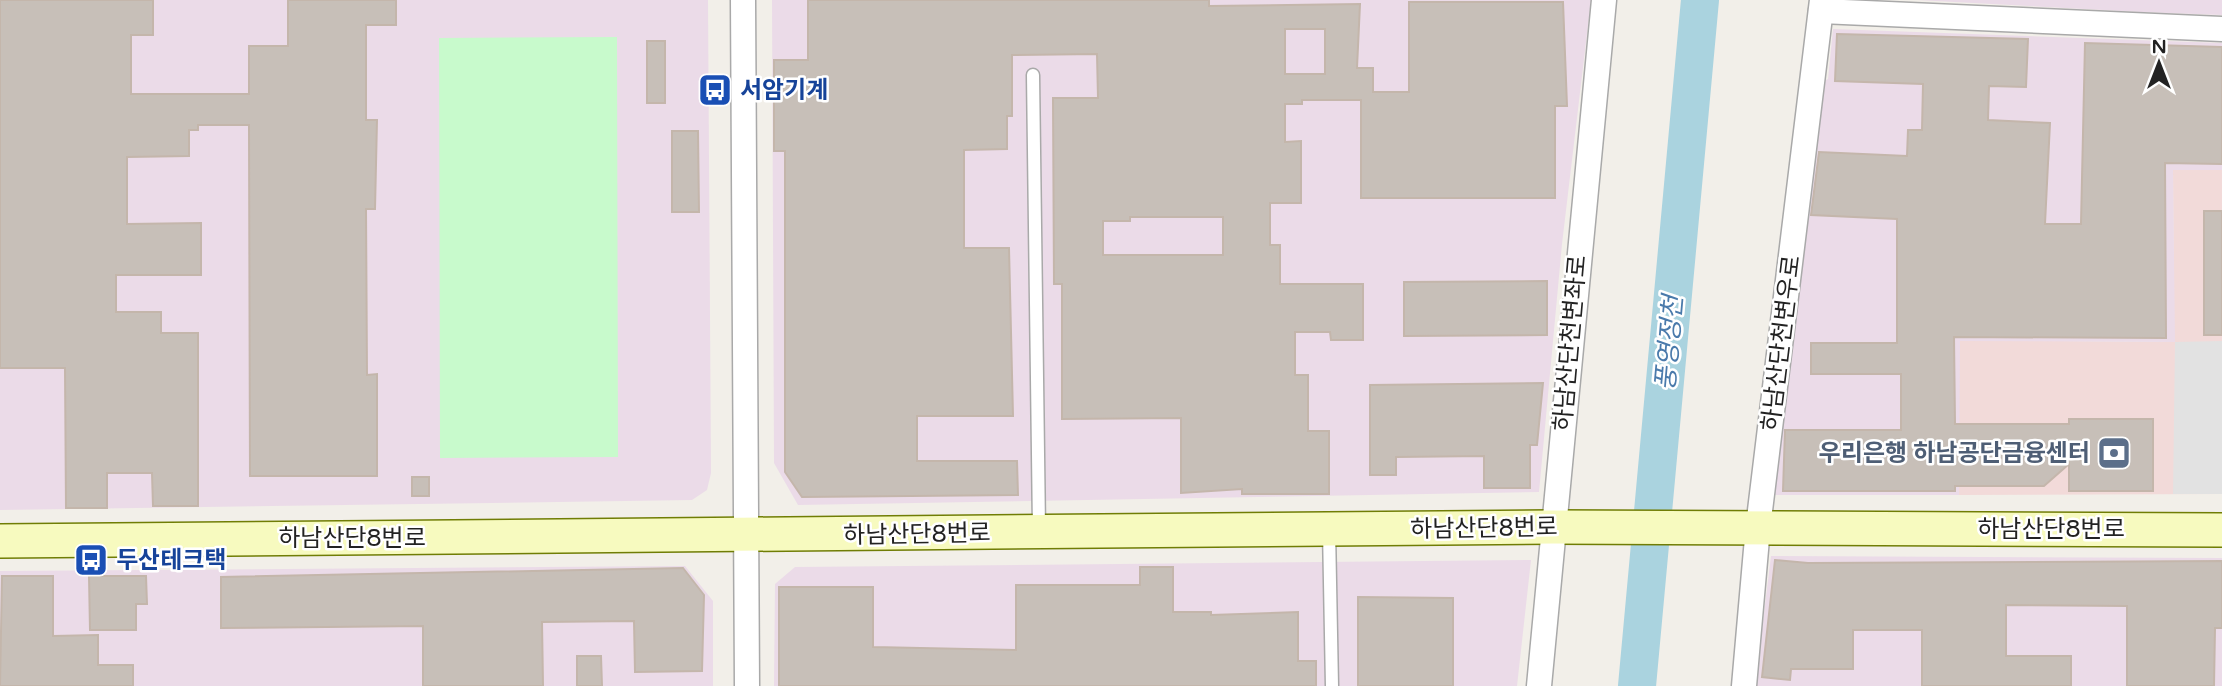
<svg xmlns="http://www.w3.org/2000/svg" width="2222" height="686" viewBox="0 0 2222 686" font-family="'Varela Round','Noto Sans KR',sans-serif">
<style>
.commercial{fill:#f2dad9}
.industrial{fill:#ebdbe8}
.park{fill:#c8facc}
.parking{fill:#e2e2e2}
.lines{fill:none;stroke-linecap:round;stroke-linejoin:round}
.river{stroke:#aad3df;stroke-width:38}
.building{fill:#c7bfb8;stroke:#c4b6ab;stroke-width:2;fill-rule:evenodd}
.lane-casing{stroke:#a9a9a9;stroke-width:15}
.street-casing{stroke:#a9a9a9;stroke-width:27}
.secondary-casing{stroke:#707d05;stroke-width:36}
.lane{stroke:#fff;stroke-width:12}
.street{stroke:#fff;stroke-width:24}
.secondary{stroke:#f7fabf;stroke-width:33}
.labels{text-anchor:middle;stroke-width:5;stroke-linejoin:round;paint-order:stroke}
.transit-label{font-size:24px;font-weight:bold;fill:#164399;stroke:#fff;text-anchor:start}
.street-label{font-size:24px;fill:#222;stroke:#fff}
.service-label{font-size:24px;font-weight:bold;fill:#4e5e75;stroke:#fff;text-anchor:end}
.water-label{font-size:26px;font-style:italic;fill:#4a7aab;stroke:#fff}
</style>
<rect width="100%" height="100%" fill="#f2efe9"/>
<path class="commercial" d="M2173 170H2222V494L1959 495V340L2174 342Z"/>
<g class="industrial">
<path d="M0 0H708L711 473 707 490 692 500 0 510Z"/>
<path d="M772 0H1591L1562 244 1539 492 798 505 774 463Z"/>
<path d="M1917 0H2222V15L2140 12Z"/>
<path d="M1833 29 2222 43V170H2173L2175 342 1960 341 1959 495H1774L1819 83 1828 79Z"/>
<path d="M1771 556 2222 558V686H1755Z"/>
<path d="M1531 560 1517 686H774L775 584 795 567Z"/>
<path d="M685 566 713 601V686H0V571Z"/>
</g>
<path class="park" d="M617 37 618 457 440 458 439 38Z"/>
<path class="parking" d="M2222 341V494H2173L2175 342Z"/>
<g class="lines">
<path class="river" d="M1637 686 1700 0"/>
</g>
<g class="building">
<path d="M0 0H153V35H131V94H249V46H288V0H396V25H366V120H377L375 209H366L367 375 377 374V476H250L249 125H198V130H189V156L127 157V224L201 223V275H116V312H161V333H198V506H153L152 473H107V508H66L65 368H0Z"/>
<path d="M808 0H1209V6L1360 4 1357 68H1373V92H1409V2H1563L1567 106H1555V198H1361V100H1302V104H1285V142L1301 141V203H1270V245H1280V284H1363V340H1331L1330 332H1295V375H1308V431H1329V494H1242V489L1181 493V418L1062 419V284H1054L1053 98H1098L1097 54 1012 55V116H1007V149L964 150V248H1009L1013 416H917V461H1017L1018 495 802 497 785 472V151H774V60H808ZM1285 29H1325V74H1285ZM1130 217H1223V255H1103V221H1130Z"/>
<path d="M1837 34 2028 39 2026 87 1989 86 1988 120 2050 123 2045 224H2081L2085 43 2222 47V164L2165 163 2166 338 1954 337 1955 424H2069V419H2153V491H2069V464L2044 486H1955V491H1783L1785 430H1901V374H1811V343H1897V219L1811 215 1819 152 1907 156 1908 130H1922L1923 84 1835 81Z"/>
<rect x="647" y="41" width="18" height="62"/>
<path d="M672 131H698L699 212H672Z"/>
<rect x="2204" y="211" width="18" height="124"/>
<path d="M1547 281V335L1404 336V282Z"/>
<path d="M1543 383 1537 445H1530V488H1484V456L1396 457V475H1370V385Z"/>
<rect x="412" y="477" width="17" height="19"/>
<path d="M1775 560 1808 563 2222 561V628H2215L2214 686H2127V606L2006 605V656H2071V686H1922V630H1853V669H1791L1790 680 1762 677Z"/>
<path d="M1140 567H1173V612H1211V615L1298 612V661H1316V686H779V587H873V647L1016 650V585H1140Z"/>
<path d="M683 568 704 595 702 671 635 672 634 621 542 622 543 686H423V626L221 628V577Z"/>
<path d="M2 576H53V636L98 635V665H133V686H0Z"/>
<path d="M89 576H146L147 604H136V630H90Z"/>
<path d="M1358 597 1453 598V686H1358Z"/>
<path d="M577 656H601L602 686H577Z"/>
</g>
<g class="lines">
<defs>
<g id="lane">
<path d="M1033 75 1039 529"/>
<path d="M1329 530 1332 686"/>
</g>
<g id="street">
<path d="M743 0 747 686"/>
<path d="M1821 11 2222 29"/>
<path d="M1539 686 1604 0"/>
<path d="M1744 686 1758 527 1822 0"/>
</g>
<path id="secondary" d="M0 541 1553 527 2222 530"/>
</defs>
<use href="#lane" class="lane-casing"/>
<use href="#street" class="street-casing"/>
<use href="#secondary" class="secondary-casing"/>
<use href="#lane" class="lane"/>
<use href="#street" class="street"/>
<use href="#secondary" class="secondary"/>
</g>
<defs>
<symbol id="bus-square" viewBox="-11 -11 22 22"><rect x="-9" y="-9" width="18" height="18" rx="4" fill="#1a4fb4" stroke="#fff"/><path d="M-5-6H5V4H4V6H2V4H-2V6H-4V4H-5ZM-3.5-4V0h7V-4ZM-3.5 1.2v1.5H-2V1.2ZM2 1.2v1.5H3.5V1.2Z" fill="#fff"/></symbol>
<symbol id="bank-square" viewBox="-11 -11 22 22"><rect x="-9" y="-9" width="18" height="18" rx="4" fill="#5c6f8a" stroke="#fff"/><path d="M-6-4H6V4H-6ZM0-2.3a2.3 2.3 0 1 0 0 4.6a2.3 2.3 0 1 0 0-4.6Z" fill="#fff"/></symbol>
</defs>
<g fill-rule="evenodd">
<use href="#bus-square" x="696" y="71" width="38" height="38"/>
<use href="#bank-square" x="2095" y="434" width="38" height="38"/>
<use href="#bus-square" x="72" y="541" width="38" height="38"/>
</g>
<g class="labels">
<g class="transit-label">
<text x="740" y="98">서암기계</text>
<text x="116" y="568">두산테크택</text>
</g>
<g class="street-label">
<text transform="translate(1570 343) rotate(-85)" y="8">하남산단천변좌로</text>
<text transform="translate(1781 343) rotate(-83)" y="8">하남산단천변우로</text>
<text transform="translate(1484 528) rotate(-1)" y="8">하남산단8번로</text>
<text x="2051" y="537">하남산단8번로</text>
<text transform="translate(917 534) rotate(-1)" y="8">하남산단8번로</text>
<text x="352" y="546">하남산단8번로</text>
</g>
<g class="service-label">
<text x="2090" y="461">우리은행 하남공단금융센터</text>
</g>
<g class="water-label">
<text transform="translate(1669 343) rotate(-85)" y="9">풍영정천</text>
</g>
</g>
<g transform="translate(2159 63)" stroke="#ffffff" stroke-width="5" paint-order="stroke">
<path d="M0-5L12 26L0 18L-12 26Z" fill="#222222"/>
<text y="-10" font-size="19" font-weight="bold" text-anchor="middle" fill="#222222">N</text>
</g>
</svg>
